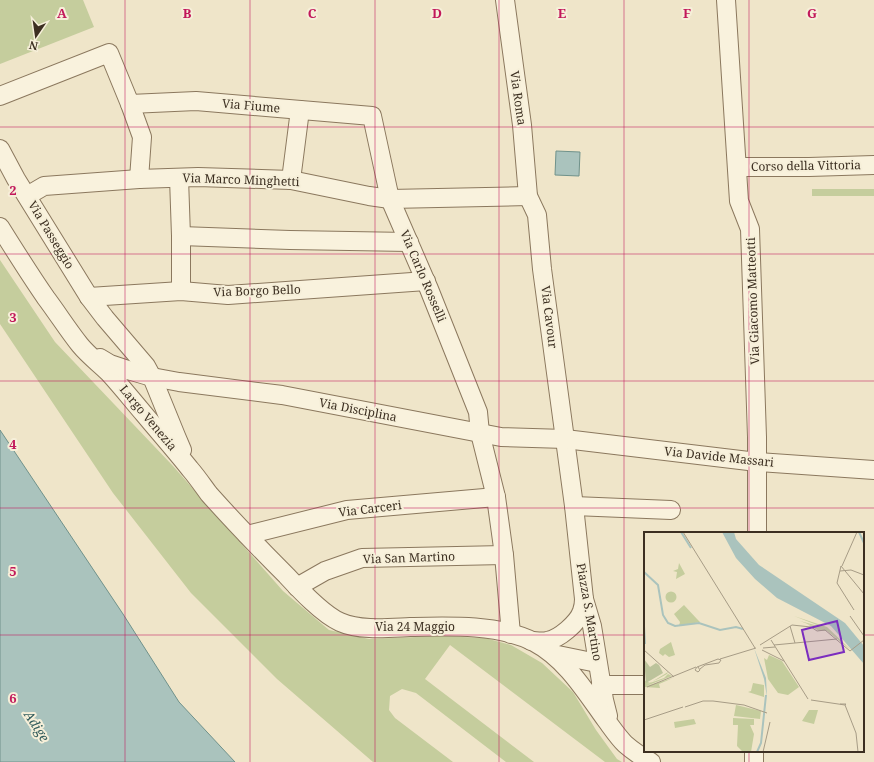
<svg xmlns="http://www.w3.org/2000/svg" width="874" height="762" viewBox="0 0 874 762" font-family="'Noto Serif',serif">
<style>
.green{fill:#c5cd9d}
.water{fill:#aac3bd;stroke:#70928b}
.lines{fill:none;stroke-linecap:round;stroke-linejoin:round}
.minor-casing{stroke:#8b785e;stroke-width:20}
.minor{stroke:#f9f2dd;stroke-width:18}
.grid{fill:none;stroke:#c2185b;stroke-width:1;stroke-opacity:0.55}
.labels{text-anchor:middle;stroke-width:4;stroke-linejoin:round;paint-order:stroke}
.street-label{font-size:12px;fill:#3c2f21;stroke:#f6efd9}
.water-label{font-size:13px;font-style:italic;fill:#315b5b;stroke:#f6efd9}
.inset-river{fill:none;stroke:#aac3bd;stroke-width:2}
.inset-road{fill:none;stroke:#a79c86;stroke-width:1}
.view{fill:#7b2cbf;fill-opacity:0.15;stroke:#7b2cbf;stroke-width:2}
.inset-edge{fill:none;stroke:#3c2f21;stroke-width:2}
.grid-label{font-size:13px;text-anchor:middle;font-weight:bold;fill:#c2185b;stroke:#f6efd9;stroke-width:4;stroke-linejoin:round;paint-order:stroke}
</style>
<rect width="100%" height="100%" fill="#efe5c9"/>
<g class="green">
<path d="M0 0H83L94 27 0 64Z"/>
<rect x="812" y="189" width="62" height="7"/>
<path d="M0 260 55 342 173 466 283 591 329 630 369 639 440 636 485 638 511 645 542 663 573 692 596 730 617 759 622 762H605L450 645 425 679 534 762H506L416 693 402 689 390 696 389 710 395 718 453 762H373L277 679 191 593 113 493 0 324Z"/>
</g>
<g class="water">
<path d="M556 151 580 152 579 176 555 175Z"/>
<path d="M0 430 123 614 179 702 235 762H0Z"/>
</g>
<g class="lines">
<defs>
<g id="minor">
<path d="M505 0 522 125 528 196 537 215 542 269 574 506 584 599 592 626 604 700 608 716"/>
<path d="M726 0 739 201 750 229 757 437V533"/>
<path d="M0 96 109 53 130 104 142 137 139 179"/>
<path d="M130 104 196 101 372 116 390 199 429 289 478 412 480 433 496 497 504 555 511 634"/>
<path d="M0 149 16 179 89 297 105 318 146 366 152 377 176 436 182 450"/>
<path d="M737 167H809L874 165"/>
<path d="M179 178 181 236V291"/>
<path d="M291 180 300 110"/>
<path d="M27 196 44 186 139 179 198 177 291 180 369 196 390 199 528 196"/>
<path d="M0 227C15 251 30 275 46 298 58 314 68 330 80 345 89 356 100 364 109 373 121 386 132 400 144 414 159 432 175 450 190 469 197 477 203 486 209 494 234 522 260 549 286 575 299 589 322 614 340 622 360 631 388 628 410 627 448 626 499 624 534 642 566 659 585 691 606 720 612 728 618 737 625 744 633 751 642 757 651 762"/>
<path d="M181 236 290 240 409 242"/>
<path d="M89 297 181 291 228 295 426 281"/>
<path d="M100 358 110 364 128 370 152 377 179 382 282 395 501 437 565 439 757 462 874 470"/>
<path d="M574 506 671 510"/>
<path d="M247 535 347 510 496 497"/>
<path d="M297 587 325 571 362 558 504 555"/>
<path d="M531 641C536 641 542 642 547 641 559 639 578 623 582 611 583 608 584 603 584 599"/>
<path d="M553 654 597 663"/>
<path d="M601 685H645"/>
<path d="M754 762V751"/>
</g>
</defs>
<use href="#minor" class="minor-casing"/>
<use href="#minor" class="minor"/>
</g>
<path class="grid" d="M125 0V762M250 0V762M375 0V762M499 0V762M624 0V762M749 0V533M0 127H874M0 254H874M0 381H874M0 508H874M0 635H645M863 635H874M749 751V762"/>
<g class="labels">
<g class="street-label">
<text transform="translate(518 98) rotate(82)" y="4">Via Roma</text>
<text transform="translate(251 106) rotate(5)" y="4">Via Fiume</text>
<text transform="translate(806 166) rotate(-1)" y="4">Corso della Vittoria</text>
<text transform="translate(241 180) rotate(2)" y="4">Via Marco Minghetti</text>
<text transform="translate(51 235) rotate(59)" y="4">Via Passeggio</text>
<text transform="translate(423 276) rotate(67)" y="4">Via Carlo Rosselli</text>
<text transform="translate(257 291) rotate(-2)" y="4">Via Borgo Bello</text>
<text transform="translate(753 301) rotate(-92)" y="4">Via Giacomo Matteotti</text>
<text transform="translate(549 317) rotate(83)" y="4">Via Cavour</text>
<text transform="translate(358 410) rotate(11)" y="4">Via Disciplina</text>
<text transform="translate(148 418) rotate(50)" y="4">Largo Venezia</text>
<text transform="translate(719 457) rotate(6)" y="4">Via Davide Massari</text>
<text transform="translate(370 509) rotate(-7)" y="4">Via Carceri</text>
<text transform="translate(409 558) rotate(-2)" y="4">Via San Martino</text>
<text transform="translate(589 612) rotate(80)" y="4">Piazza S. Martino</text>
<text x="415" y="631">Via 24 Maggio</text>
</g>
<g class="water-label">
<text transform="translate(37 726) rotate(57)" y="5">Adige</text>
</g>
</g>
<g transform="translate(644 532)">
<rect width="220" height="220" fill="#efe5c9"/>
<path d="M35 31 41 42 32 47 33 40 29 39 34 37ZM21.5 65a5.5 5.5 0 1 1 11 0a5.5 5.5 0 1 1-11 0ZM40 73 53 87 56 90 35 94 36 90 30 82ZM150 84 183 95 207 118 183 99H175L163 92 177 97 156 89 178 95ZM27 110 31 123 25 125 21 122 19 124 15 121 16 117ZM125 123 138 129 155 155 144 163 134 161 124 147 120 126 123 128ZM24 140 23 142 14 147 3 152 20 146 24 142 28 144 2 154 29 146 15 152 16 156 0 155V148L6 151ZM109 151 120 153V165L104 160 107 159ZM92 173 117 179 116 187 90 184ZM165 178H174L170 192 158 189ZM89 186 110 187V193H106L110 202 107 220H99L93 214 94 193H89ZM50 187 52 192 31 196 30 190Z" fill="#c5cd9d"/>
<path d="M0 127 6 135 12 131 15 133 19 141 2 151Z" fill="#bcc39b"/>
<path d="M78 0H90L92 7 115 33 201 91 220 114V132L187 94 133 66 111 47 92 26ZM110 116 122 146 123 165 120 147Z" fill="#aac3bd"/>
<path class="inset-river" d="M37 0 47 16M215 0 220 11M0 40 14 53 19 83 24 91 31 94 55 91 76 98 92 95 99 97M0 94 1 112M113 220 117 211 122 163"/>
<path class="inset-road" d="M39 0 111 116M198 34 213 0M196 39 207 38 220 43M210 78 193 51 197 34 220 62M206 84 220 104M146 94 151 111M127 108 164 167M116 113 148 93 167 95 173 99 181 98 206 119 220 108M130 113 193 107M119 116 131 115M0 118 30 145M118 118 140 129M76 127 112 116M54 135 56 138 54 140 51 138 53 135 74 127 77 128 75 131 61 133 56 137M3 155 52 135M167 168 201 173 202 172H196M201 173 212 201 214 220M41 175 59 169H69L100 173 123 181M0 188 39 175M119 220 126 190"/>
<path class="view" d="M193 89 200 120 165 128 158 98Z"/>
<rect width="220" height="220" class="inset-edge"/>
</g>
<g class="grid-label">
<text x="62" y="18">A</text>
<text x="187" y="18">B</text>
<text x="312" y="18">C</text>
<text x="437" y="18">D</text>
<text x="562" y="18">E</text>
<text x="687" y="18">F</text>
<text x="812" y="18">G</text>
<text x="13" y="195">2</text>
<text x="13" y="322">3</text>
<text x="13" y="449">4</text>
<text x="13" y="576">5</text>
<text x="13" y="703">6</text>
</g>
<g transform="translate(36 36) rotate(193)" stroke="#f6efd9" stroke-width="3" paint-order="stroke">
<path d="M0-3L7 15L0 10L-7 15Z" fill="#3c2f21"/>
<text y="-6" font-size="11" font-weight="bold" text-anchor="middle" fill="#3c2f21">N</text>
</g>
</svg>
